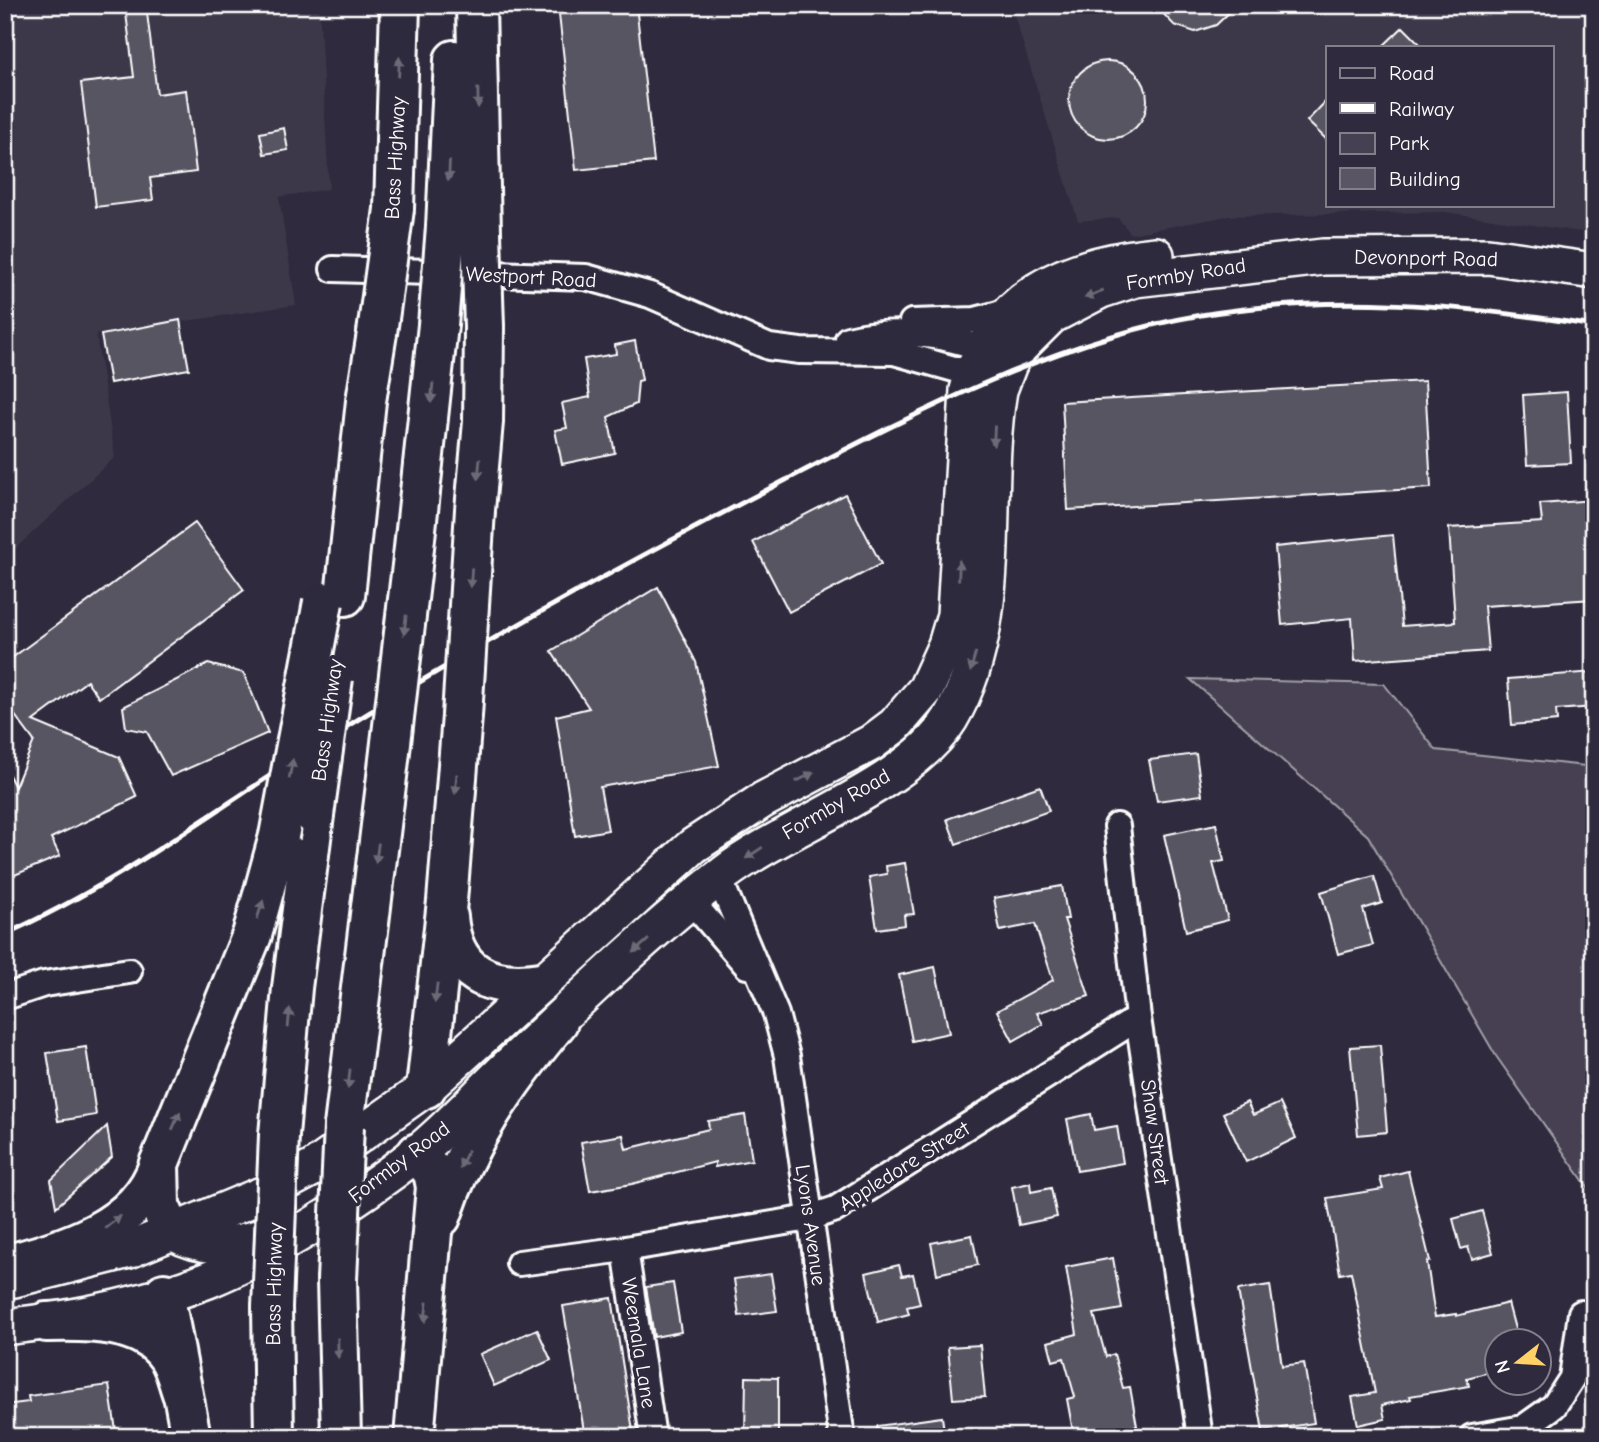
<svg xmlns="http://www.w3.org/2000/svg" width="1599" height="1442" viewBox="0 0 1599 1442" font-family="'Comic Neue',sans-serif">
<style>
.built{fill:#3c3749;fill-rule:evenodd}
.green{fill:#464152;stroke:#a2a0a8;stroke-width:2}
.building{fill:#595564;stroke:#fff;stroke-width:2}
.lines{fill:none;stroke-linecap:round;stroke-linejoin:round}
.street-casing{stroke:#fff;stroke-width:30}
.secondary-casing{stroke:#fff;stroke-width:40}
.highway-casing{stroke:#fff;stroke-width:44}
.street{stroke:#2f2a3d;stroke-width:24}
.secondary{stroke:#2f2a3d;stroke-width:35}
.highway{stroke:#2f2a3d;stroke-width:38}
.rail{stroke:#fff;stroke-width:5}
.highway-bridge-casing{stroke:#fff;stroke-width:44;stroke-linecap:butt}
.highway-bridge{stroke:#2f2a3d;stroke-width:38}
.oneway{fill:#6d6a77}
.labels{text-anchor:middle;stroke-width:7;stroke-linejoin:round;paint-order:stroke}
.street-label{font-size:21px;fill:#fff;stroke:#2f2a3d}
</style>
<rect width="100%" height="100%" fill="#2f2a3d"/>
<filter id="ink" filterUnits="userSpaceOnUse"><feTurbulence type="fractalNoise" baseFrequency=".0143" numOctaves="2"/><feDisplacementMap in="SourceGraphic" scale="14" xChannelSelector="R" yChannelSelector="G"/><feConvolveMatrix kernelMatrix="1 2 1 2 8 2 1 2 1" color-interpolation-filters="sRGB"/></filter>
<g filter="url(#ink)">
<g class="built">
<path d="M5 5H319L329 189 279 197 296 305 96 334 115 457 5 558Z"/>
<path d="M1011 5H1594V234L1445 212 1228 216 1131 234 1118 218 1078 221ZM1328 47H1552V205H1328Z"/>
</g>
<path class="green" d="M1190 679 1384 684 1436 750 1594 767V1196L1496 1056 1368 836Z"/>
<g class="building">
<path d="M125 5H146L157 94 186 90 196 172 150 178 153 200 96 207 81 83 134 77Z"/>
<path d="M558 5H636L654 162 576 170Z"/>
<path d="M1155 5H1237L1216 25 1195 32 1174 25Z"/>
<path d="M1403 27 1423 47H1382Z"/>
<circle cx="1108" cy="100" r="39"/>
<path d="M1328 99V141L1307 121Z"/>
<path d="M284 128 288 150 264 154 260 133Z"/>
<path d="M180 320 189 369 110 383 101 335Z"/>
<path d="M635 341 642 380 638 381 636 404 608 417 615 453 562 464 555 430 567 428 562 403 590 397 584 359 616 354 615 345Z"/>
<path d="M1425 381 1431 488 1068 510 1062 402Z"/>
<path d="M1567 392 1571 463 1527 465 1523 395Z"/>
<path d="M845 494 881 564 789 612 753 542Z"/>
<path d="M1594 500V599L1484 606 1488 651 1355 661 1352 618 1282 625 1275 547 1393 535 1402 626 1455 622 1449 528 1542 522 1540 504Z"/>
<path d="M195 523 244 590 99 698 87 681 33 721 119 757 137 797 51 838 60 856 5 879V767L15 787 34 741 5 702V663Z"/>
<path d="M658 587 696 662 719 766 600 787 608 830 575 836 556 716 589 708 551 651Z"/>
<path d="M208 664 244 673 268 733 171 776 147 732 126 728 123 707Z"/>
<path d="M1594 672V707L1556 710 1557 721 1512 725 1508 679Z"/>
<path d="M1196 754 1202 795 1157 801 1149 760Z"/>
<path d="M1040 786 1049 811 956 844 947 819Z"/>
<path d="M1216 824 1224 861 1213 863 1228 920 1186 931 1164 835Z"/>
<path d="M905 863 914 914 904 915 905 925 877 929 869 877 887 874 886 866Z"/>
<path d="M1374 876 1382 903 1363 909 1373 945 1338 954 1321 892Z"/>
<path d="M1062 886 1068 919H1064L1089 996 1037 1013 1043 1024 1013 1041 997 1011 1053 980 1035 924 1000 931 994 898Z"/>
<path d="M935 967 949 1033 912 1041 899 975Z"/>
<path d="M1380 1045 1387 1132 1358 1135 1350 1047Z"/>
<path d="M86 1047 96 1115 58 1121 47 1053Z"/>
<path d="M1247 1102 1253 1115 1280 1103 1296 1138 1246 1162 1223 1113Z"/>
<path d="M1091 1114 1094 1130 1117 1126 1123 1163 1077 1171 1067 1119Z"/>
<path d="M745 1115 752 1160 715 1167V1162L632 1184 590 1191 581 1142 623 1135 626 1149 709 1129 708 1121Z"/>
<path d="M107 1126 112 1157 56 1207 51 1180Z"/>
<path d="M1408 1171 1430 1261 1427 1262 1435 1317 1456 1314V1316L1508 1303 1518 1340H1497V1370L1467 1378 1469 1386 1410 1396 1411 1399 1382 1405 1385 1419 1358 1425 1352 1397 1375 1393 1351 1272 1340 1274 1327 1198 1383 1189 1380 1178Z"/>
<path d="M1030 1183 1031 1192 1051 1188 1057 1217 1019 1225 1012 1187Z"/>
<path d="M1482 1211 1493 1253 1472 1259 1468 1247 1461 1249 1453 1219Z"/>
<path d="M972 1235 978 1265 937 1274 931 1243Z"/>
<path d="M1113 1258 1122 1309 1094 1314 1106 1357 1114 1354 1123 1388 1130 1387 1137 1426 1074 1437 1067 1399 1075 1397 1064 1358 1053 1361 1048 1342 1077 1334 1066 1267Z"/>
<path d="M899 1265 902 1276 913 1274 920 1304 907 1307 909 1314 878 1322 866 1273Z"/>
<path d="M771 1274 777 1311 739 1316 734 1279Z"/>
<path d="M673 1283 681 1332 654 1337 646 1287Z"/>
<path d="M1270 1285 1282 1366 1304 1363 1314 1423 1263 1431 1238 1290Z"/>
<path d="M612 1298 634 1437H585L563 1306Z"/>
<path d="M537 1329 551 1360 494 1386 480 1354Z"/>
<path d="M980 1345 985 1397 953 1399 948 1347Z"/>
<path d="M746 1377 778 1378V1437H745Z"/>
<path d="M109 1385 117 1437H5V1405L29 1402 28 1396Z"/>
<path d="M942 1417 945 1437H878L877 1426Z"/>
</g>
<g class="lines">
<defs>
<g id="street">
<path d="M333 269 586 277 650 295 769 347 800 351 894 352 972 374H986"/>
<path d="M912 322 975 320 1010 311"/>
<path d="M848 339C895 328 953 333 997 356"/>
<path d="M1117 826 1138 1018 1200 1437"/>
<path d="M719 878 776 1014 787 1056 842 1437"/>
<path d="M692 902 747 966"/>
<path d="M5 997 44 984 129 971"/>
<path d="M625 1249 653 1437"/>
<path d="M519 1263 625 1249 809 1218 836 1209 1138 1018"/>
<path d="M1472 1437 1523 1428 1554 1406 1572 1378 1581 1313"/>
</g>
<g id="secondary">
<path d="M172 1232C206 1251 232 1246 268 1235"/>
<path d="M14 1279 129 1250 264 1194 313 1168 426 1088 693 846 763 800 871 743 895 725 926 689 946 645 955 615 968 390C991 295 1068 264 1156 255"/>
<path d="M5 1327C73 1319 144 1305 208 1280 275 1253 360 1198 417 1153 452 1125 481 1091 514 1061 582 997 651 930 725 873 788 825 911 784 950 719 1008 621 981 497 999 390L1009 364 1019 348 1051 316 1101 290 1135 279 1323 257 1488 256 1594 271"/>
</g>
<g id="highway">
<path d="M476 5 481 233"/>
<path d="M394 209 400 5"/>
<path d="M446 227 454 60"/>
<path d="M475 510 483 422 484 327"/>
<path d="M413 557 438 325"/>
<path d="M345 596 366 401 377 333"/>
<path d="M448 917C453 973 489 990 541 982"/>
<path d="M426 1088 447 901 462 716"/>
<path d="M344 1126 386 785"/>
<path d="M279 1135 292 988 314 815"/>
<path d="M441 1217C465 1143 508 1082 558 1022"/>
<path d="M172 1232 160 1206 159 1164 252 935 279 836"/>
<path d="M5 1265C64 1249 138 1229 159 1164"/>
<path d="M337 1280 341 1437"/>
<path d="M164 1293 191 1437"/>
<path d="M272 1307 274 1437"/>
<path d="M46 1322C85 1321 143 1319 168 1357 175 1367 178 1382 182 1393"/>
<path d="M414 1437 436 1187 433 1172 417 1153"/>
</g>
</defs>
<use href="#street" class="street-casing"/>
<use href="#secondary" class="secondary-casing"/>
<use href="#highway" class="highway-casing"/>
<use href="#street" class="street"/>
<use href="#secondary" class="secondary"/>
<use href="#highway" class="highway"/>
<path class="rail" d="M5 934C114 886 206 816 305 753 461 653 622 565 786 480 914 414 1058 339 1201 315 1332 293 1464 305 1594 326"/>
<defs>
<g id="highway-bridge">
<path d="M481 233 484 327"/>
<path d="M438 325 446 227"/>
<path d="M377 333 394 209"/>
<path d="M462 716 475 510"/>
<path d="M386 785 413 557"/>
<path d="M314 815 333 678"/>
<path d="M279 836 323 602"/>
<path d="M337 1280 344 1126"/>
<path d="M272 1307 279 1135"/>
</g>
</defs>
<use href="#highway-bridge" class="highway-bridge-casing"/>
<use href="#highway-bridge" class="highway-bridge"/>
</g>
<defs><path id="oneway-solid" d="M-6-.8H1V-3.2L6.5 0L1 3.2V.8H-6Z" transform="scale(1.75)"/></defs>
<g class="oneway">
<use href="#oneway-solid" transform="translate(399 67) rotate(-88)"/>
<use href="#oneway-solid" transform="translate(478 98) rotate(89)"/>
<use href="#oneway-solid" transform="translate(449 171) rotate(93)"/>
<use href="#oneway-solid" transform="translate(1094 294) rotate(157)"/>
<use href="#oneway-solid" transform="translate(432 393) rotate(95)"/>
<use href="#oneway-solid" transform="translate(994 436) rotate(93)"/>
<use href="#oneway-solid" transform="translate(479 469) rotate(95)"/>
<use href="#oneway-solid" transform="translate(959 570) rotate(-88)"/>
<use href="#oneway-solid" transform="translate(471 578) rotate(94)"/>
<use href="#oneway-solid" transform="translate(405 625) rotate(97)"/>
<use href="#oneway-solid" transform="translate(973 662) rotate(106)"/>
<use href="#oneway-solid" transform="translate(291 769) rotate(-79)"/>
<use href="#oneway-solid" transform="translate(805 777) rotate(-27)"/>
<use href="#oneway-solid" transform="translate(456 784) rotate(95)"/>
<use href="#oneway-solid" transform="translate(377 853) rotate(98)"/>
<use href="#oneway-solid" transform="translate(754 853) rotate(146)"/>
<use href="#oneway-solid" transform="translate(260 910) rotate(-72)"/>
<use href="#oneway-solid" transform="translate(641 946) rotate(139)"/>
<use href="#oneway-solid" transform="translate(436 993) rotate(97)"/>
<use href="#oneway-solid" transform="translate(289 1018) rotate(-85)"/>
<use href="#oneway-solid" transform="translate(349 1079) rotate(96)"/>
<use href="#oneway-solid" transform="translate(176 1121) rotate(-67)"/>
<use href="#oneway-solid" transform="translate(464 1159) rotate(116)"/>
<use href="#oneway-solid" transform="translate(113 1222) rotate(-38)"/>
<use href="#oneway-solid" transform="translate(426 1312) rotate(96)"/>
<use href="#oneway-solid" transform="translate(338 1348) rotate(89)"/>
</g>
</g>
<g class="labels">
<g class="street-label">
<text transform="translate(395 158) rotate(-87)" y="7">Bass Highway</text>
<text transform="translate(1426 258) rotate(1)" y="7">Devonport Road</text>
<text transform="translate(1186 274) rotate(-9)" y="7">Formby Road</text>
<text transform="translate(531 277) rotate(3)" y="7">Westport Road</text>
<text transform="translate(327 720) rotate(-82)" y="7">Bass Highway</text>
<text transform="translate(836 804) rotate(-30)" y="7">Formby Road</text>
<text transform="translate(1155 1132) rotate(82)" y="7">Shaw Street</text>
<text transform="translate(399 1162) rotate(-37)" y="7">Formby Road</text>
<text transform="translate(904 1166) rotate(-32)" y="7">Appledore Street</text>
<text transform="translate(811 1225) rotate(82)" y="7">Lyons Avenue</text>
<text transform="translate(274 1284) rotate(-89)" y="7">Bass Highway</text>
<text transform="translate(639 1343) rotate(81)" y="7">Weemala Lane</text>
</g>
</g>
<rect width="1599" height="1442" fill="none" stroke="#2f2a3d" stroke-width="28"/>
<rect x="14" y="14" width="1571" height="1414" fill="none" stroke="#fff" stroke-width="2.5" filter="url(#ink)"/>
<rect x="1326" y="46" width="228" height="161" fill="#2f2a3d" stroke="#827f8b" stroke-width="2"/>
<rect x="1340" y="68" width="35" height="10" fill="#2f2a3d" stroke="#827f8b" stroke-width="2"/>
<text x="1389" y="80" font-size="21" fill="#ffffff">Road</text>
<rect x="1340" y="103" width="35" height="10" fill="#ffffff" stroke="#827f8b" stroke-width="2"/>
<text x="1389" y="116" font-size="21" fill="#ffffff">Railway</text>
<rect x="1340" y="133" width="35" height="21" fill="#464152" stroke="#827f8b" stroke-width="2"/>
<text x="1389" y="150" font-size="21" fill="#ffffff">Park</text>
<rect x="1340" y="168" width="35" height="21" fill="#595564" stroke="#827f8b" stroke-width="2"/>
<text x="1389" y="186" font-size="21" fill="#ffffff">Building</text>
<g transform="translate(1518 1362) rotate(253)"><circle r="33" fill="#2f2a3d" stroke="#827f8b" stroke-width="2"/>
<path d="M0-5L12 26L0 18L-12 26Z" fill="#ffd166"/>
<text y="-10" font-size="19" font-weight="bold" text-anchor="middle" fill="#ffffff">N</text>
</g>
</svg>
